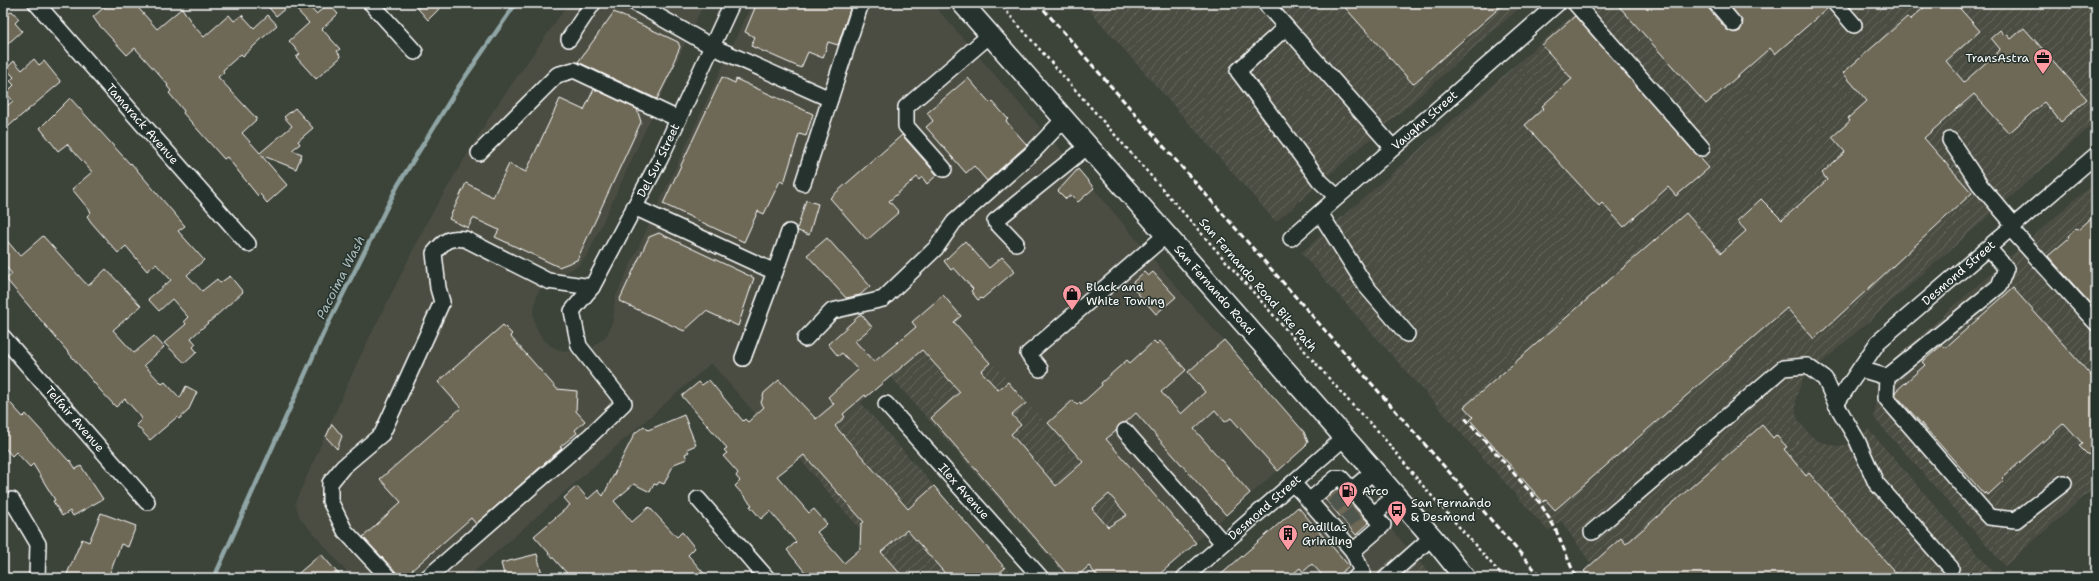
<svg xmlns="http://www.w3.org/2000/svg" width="2099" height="581" viewBox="0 0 2099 581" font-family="'Shantell Sans',sans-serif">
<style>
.built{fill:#4b4e42}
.industrial{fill:url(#industrial-furrows)}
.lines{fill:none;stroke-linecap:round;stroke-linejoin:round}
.stream{stroke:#90a6a6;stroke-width:4.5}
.building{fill:#6e6856;stroke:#fff;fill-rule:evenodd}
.minor-tunnel{stroke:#50564d;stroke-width:15;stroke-dasharray:15 8;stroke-linecap:butt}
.minor-casing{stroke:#fff;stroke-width:18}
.major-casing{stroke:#fff;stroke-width:23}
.path{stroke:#fff;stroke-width:2.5;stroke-dasharray:3 3;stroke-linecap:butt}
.minor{stroke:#26332d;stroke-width:15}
.major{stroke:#26332d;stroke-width:20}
.rail{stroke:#fff;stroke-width:3;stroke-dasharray:6 3;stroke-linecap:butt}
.labels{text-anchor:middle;stroke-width:3;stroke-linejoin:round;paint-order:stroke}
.poi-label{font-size:12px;fill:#fff;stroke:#26332d;text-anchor:start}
.street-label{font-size:12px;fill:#fff;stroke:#26332d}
.water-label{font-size:13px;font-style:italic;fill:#acbcbc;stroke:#26332d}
</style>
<defs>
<pattern id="industrial-furrows" width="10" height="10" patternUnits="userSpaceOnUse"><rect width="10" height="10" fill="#4b4e42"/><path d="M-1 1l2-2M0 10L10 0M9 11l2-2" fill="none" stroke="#66695e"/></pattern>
</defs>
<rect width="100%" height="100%" fill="#3c4339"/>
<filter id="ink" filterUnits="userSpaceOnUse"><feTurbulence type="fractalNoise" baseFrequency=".025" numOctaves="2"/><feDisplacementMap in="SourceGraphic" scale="8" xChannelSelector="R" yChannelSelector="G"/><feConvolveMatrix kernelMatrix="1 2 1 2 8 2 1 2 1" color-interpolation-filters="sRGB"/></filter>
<g filter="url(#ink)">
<g class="built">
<path d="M569 3H704L588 254 579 265 543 285 537 294 533 314 535 325 542 338 551 346 560 350 577 353 591 349 607 335 613 320 615 298 752 3H932L1040 127 1030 147 957 229 1055 143 1186 298 1304 432 1305 447 1169 565 1081 463 954 321 796 460 711 363 467 578H352L300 518 295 503 358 361 428 220 493 111Z"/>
<path d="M1331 478 1385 522 1406 546 1369 578H1216Z"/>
</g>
<g class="industrial">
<path d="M1083 3H1525L1276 222Z"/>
<path d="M1586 3H2096V122L1803 379 1796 397V414L1799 421 1810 435 1818 441 1836 446 1846 445 1859 437 1868 429 1996 575 1992 578H1590L1584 571 1591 564 1561 521 1548 531 1301 253Z"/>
<path d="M2096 181V486L2005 566 1874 418 1878 378 1888 364Z"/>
<path d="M954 321 1083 464 1169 565 1155 578H1068L891 377Z"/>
<path d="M861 403 1015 578H903L825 489 799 458Z"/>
<path d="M1406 546 1433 578H1369Z"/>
</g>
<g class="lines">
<path class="stream" d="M214 578 323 334 398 185 459 86 516 3"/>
</g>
<g class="building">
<path d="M109 3H134L157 29 182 8 193 25 204 37 229 15 234 21 242 15 254 28 268 15 277 25 243 56 241 54 223 70 224 72 218 77 256 118V120L242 133 260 153 292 126 284 117 295 108 313 128 298 141 300 144 292 150 302 154 296 169 261 155 287 185 267 203 260 194 258 196 227 157 224 159 183 113 184 111 169 93 171 91 167 86 168 85 135 48 127 55 98 24 93 17Z"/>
<path d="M265 3H306L316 14 329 4 338 14 322 29 340 49 337 51 341 57 316 79 296 57 300 54 289 41 309 23 291 4 276 16Z"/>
<path d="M413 3H445L428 20Z"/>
<path d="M757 3H852L838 45 828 42 823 58 808 52 801 68 751 46 755 37 745 32Z"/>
<path d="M1341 3H1505L1413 84Z"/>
<path d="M1616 3H1707L1709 9 1727 30 1735 33 1740 31 1743 22 1728 3H1826L1828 8 1775 54 1770 48 1706 104Z"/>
<path d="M1929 3H1955L1980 31 1946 61 1964 82 1999 51 2000 49 1991 38 2000 30 2005 36 2007 34 2011 39 2024 28 2087 99 2061 122 2044 102 2009 133 1974 94 1924 138 1972 193 1814 339 1787 308 1555 510 1546 500 1543 502 1470 420 1473 417 1464 407 1686 213 1721 253 1746 231 1737 221 1761 199 1782 220 1827 180 1822 173 1845 152 1832 137 1850 121 1848 118 1867 101 1843 73 1907 17 1910 20Z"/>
<path d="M3 10 7 15 12 11 19 19 15 23 22 31 3 48Z"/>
<path d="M614 12 678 42 680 47 673 63H675L657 99 578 62Z"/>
<path d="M1575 16 1709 168 1676 196 1668 187 1624 227 1602 203 1599 206 1525 125 1544 108 1542 106 1572 79 1542 45Z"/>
<path d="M34 59 39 65 44 61 61 82 3 131V109L13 101 6 93 14 85 10 81 14 77 6 69 14 61 22 70Z"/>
<path d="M722 77 735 83 736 79 813 114 806 136 799 134 784 183 780 181 764 214 758 211 744 242 663 204Z"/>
<path d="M968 78 990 103 992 101 1008 119 1006 121 1027 145 987 181 974 166 966 173 926 127 933 121 927 113Z"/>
<path d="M594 89 637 109 641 122 577 260 559 267 495 237 499 230 473 218 468 228 449 219 466 183 493 197 509 164 526 172 560 99 584 110Z"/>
<path d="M70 98 130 164 131 163 185 226 178 231 204 260 187 275 202 291 217 279 220 283 230 276 243 292 191 338 196 344 193 347 197 352 185 363 164 343 186 324 184 321 188 317 172 299 159 311 148 299 171 280 156 264 147 271 126 246 118 253 91 222 87 216 91 212 72 189 92 172 67 144 58 151 40 128Z"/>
<path d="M902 135 937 175 927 184 922 177 919 180 917 177 889 201 899 212 867 240 830 198Z"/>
<path d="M1078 169 1094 188 1078 202 1071 195 1066 199 1058 191Z"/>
<path d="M806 200 818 204 809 235 798 231 797 229Z"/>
<path d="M2096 214V310L2048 256 2069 238 2068 236 2076 229 2078 230Z"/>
<path d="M659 233 754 278 738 326 706 311 684 331 619 301 649 237Z"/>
<path d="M3 236 20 256 43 236 88 286 106 269 141 306 113 330 134 353 154 336 164 347 144 365 162 384 165 382 180 398 186 386 197 392 188 411 179 419 177 417 150 440 136 425 141 420V417L125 399 116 407 101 391 6 279 12 274 3 263Z"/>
<path d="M827 238 870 286 860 295 846 298 807 255Z"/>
<path d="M965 241 989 268 1002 257 1015 271 982 299 981 298 978 300 971 291 973 289 954 268 951 270 944 261Z"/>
<path d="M1144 272 1148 276 1153 272 1176 297 1156 314 1133 288 1135 286 1132 283Z"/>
<path d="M2013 288 2096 381V449L2088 455 2079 446 2083 444 2064 423 2002 478 2004 480 1988 495 1986 492 1984 494 1895 394V392L1925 365 1922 362 1942 345 1945 348Z"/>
<path d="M943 295 961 316 954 322 990 363 981 371 998 390 1008 382 1026 403 1012 415 1021 425 1011 434 1056 486 1083 462 1048 423 1073 400 1077 405 1080 402 1081 404 1102 385 1101 383 1127 360 1130 363 1154 341 1157 344 1160 341 1186 370 1161 392 1181 414 1205 392 1188 372 1224 340 1304 432 1308 442 1305 447 1278 471 1231 418 1225 422 1215 410 1194 429 1250 493 1226 515 1136 413 1126 422 1119 425 1116 431 1106 439 1196 543 1155 578H1099L1089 566 1075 578H1070L931 418 960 392 922 350 866 397 865 395 843 414 845 417 835 426 908 509 934 486 1005 568 994 578H949L907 530 881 552 904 578H810L787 550 796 542 770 511 761 519 750 506 752 505 735 486 740 481 736 476 738 473 723 456 727 453 724 450 727 448 682 396 699 382 702 385 709 380 743 421 745 419 748 422 764 407 761 403 764 393 779 380 816 419 834 404 828 397 858 370 842 353 838 356 828 344 861 314 872 327 855 341 874 362 916 327 912 322ZM804 455 864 522 861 524 860 549 844 563 817 532 827 524 814 509 809 513 777 476ZM1109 494 1127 515 1108 527 1092 509Z"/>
<path d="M503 325 512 334 510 336 557 389 577 391 576 411 585 421 575 430 577 433 560 447 562 448 476 524 471 518 403 578H398L396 572 363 537 401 502 380 479 461 408 438 382Z"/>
<path d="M3 395 23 417 26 414 69 461 70 460 76 469 81 466 103 499 73 516 70 511 62 516 53 501 55 500 33 464 30 467 16 452 12 456 3 446Z"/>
<path d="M684 415 696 445 687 449 689 452 685 454 687 459 674 464 664 484 659 482 657 485 654 484 650 492 634 484 614 501 632 522 649 507 677 537 682 532 695 548 688 555 708 578H571L534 536 570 505 564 498 577 486 588 499 598 490 603 496 635 433 644 426 648 430Z"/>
<path d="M332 424 342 436 337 449 326 437Z"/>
<path d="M1762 425 1773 438 1776 435 1787 447 1784 449 1806 476 1809 473 1900 578H1590L1584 571 1621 538 1626 544Z"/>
<path d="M1338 488 1342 498 1349 501 1369 523 1356 535 1325 499Z"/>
<path d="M1298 507 1349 566 1335 578H1325L1312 564 1303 572 1300 568 1288 578H1217Z"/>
<path d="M101 513 136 526 128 547 121 544 108 578H77L67 574 82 539 89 542Z"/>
<path d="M321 554 342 578H293Z"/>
<path d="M537 554 543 578H505L501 563Z"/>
</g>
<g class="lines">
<g class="minor-tunnel">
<path d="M1332 507 1349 492"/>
<path d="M1345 522 1362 508"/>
</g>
<defs>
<g id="minor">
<path id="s1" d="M36 3 248 244"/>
<path d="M371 3 415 52"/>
<path d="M635 3 711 46 830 99"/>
<path d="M1265 3 1393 148"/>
<path d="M1575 3 1702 148"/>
<path d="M1716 3 1734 24"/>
<path d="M1835 3 1854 25"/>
<path d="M1286 27 1238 71 1320 181 1337 197"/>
<path d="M569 39 593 3"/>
<path d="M1950 140 1980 185 2015 226"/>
<path d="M479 153 557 75 574 70 678 119"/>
<path d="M944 169 906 126V107L990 35"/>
<path d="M803 183 861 3"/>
<path d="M634 207 775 272 743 358"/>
<path d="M1320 213 1365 285 1407 334"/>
<path d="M2011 229 2096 323"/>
<path id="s2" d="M1291 238 1558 3"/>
<path d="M1016 243 995 221 1088 146"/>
<path d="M775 272 789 232"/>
<path id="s3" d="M3 337 147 502"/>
<path d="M805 339 832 311 883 299 936 248 954 222 1032 153 1064 119"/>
<path d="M1040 369 1028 354 1166 235"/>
<path d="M1860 369 1887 377 1886 398 1989 517 2016 520 2064 483"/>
<path d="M1887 377 1999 286 2006 268 1988 248"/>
<path id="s4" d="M886 404 1041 578"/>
<path id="s5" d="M1836 404 1878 342 2096 155"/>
<path d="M1125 431 1223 543"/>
<path d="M1293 483C1313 505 1333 528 1353 551L1383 525 1341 478H1336L1309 501"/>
<path d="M1349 492 1374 471"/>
<path d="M698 499 767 578"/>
<path d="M12 500 38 544 37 578"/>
<path d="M1374 514 1396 496"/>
<path d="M1592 532 1783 368 1807 366 1825 379 1836 404 1857 440 1876 483 1951 568"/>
<path d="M1353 551 1362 572 1355 578"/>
<path d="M389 578 345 531 330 501V483L343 467 382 434 442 302 438 288 434 253C445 240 449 237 465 239L548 281 592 287"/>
<path id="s6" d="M427 578 591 435 624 403 579 346 572 311 592 287 660 159 732 3"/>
<path id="s7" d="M1184 578 1344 438"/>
<path d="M1386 578 1432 537"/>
</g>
<g id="major">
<path id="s8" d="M962 3 1432 537 1465 578"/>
</g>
</defs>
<use href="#minor" class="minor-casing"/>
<use href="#major" class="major-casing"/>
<path class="path" d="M999 3 1355 408 1378 431 1424 487 1504 578"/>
<use href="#minor" class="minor"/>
<use href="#major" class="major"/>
<g class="rail">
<path d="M1038 3 1542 578"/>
<path d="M1465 418 1540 503 1555 528 1576 578"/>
</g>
</g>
</g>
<defs>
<symbol id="office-pin" viewBox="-11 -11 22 30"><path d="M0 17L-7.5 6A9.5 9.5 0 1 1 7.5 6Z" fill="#ff9aa2" stroke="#26332d"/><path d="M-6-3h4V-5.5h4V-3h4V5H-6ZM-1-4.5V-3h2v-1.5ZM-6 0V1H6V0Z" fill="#111"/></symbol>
<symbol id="shop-pin" viewBox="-11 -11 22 30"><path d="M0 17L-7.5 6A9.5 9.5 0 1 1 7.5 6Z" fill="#ff9aa2" stroke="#26332d"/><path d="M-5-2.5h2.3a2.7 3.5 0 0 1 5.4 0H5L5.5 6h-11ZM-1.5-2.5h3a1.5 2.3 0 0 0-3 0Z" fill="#111"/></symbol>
<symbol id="fuel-pin" viewBox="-11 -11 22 30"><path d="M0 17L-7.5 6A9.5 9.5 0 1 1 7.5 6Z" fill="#ff9aa2" stroke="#26332d"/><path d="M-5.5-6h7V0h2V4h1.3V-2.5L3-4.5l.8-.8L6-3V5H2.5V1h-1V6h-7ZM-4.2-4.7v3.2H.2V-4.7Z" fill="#111"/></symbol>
<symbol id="bus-pin" viewBox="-11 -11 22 30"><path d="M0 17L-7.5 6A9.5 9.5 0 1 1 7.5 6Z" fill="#ff9aa2" stroke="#26332d"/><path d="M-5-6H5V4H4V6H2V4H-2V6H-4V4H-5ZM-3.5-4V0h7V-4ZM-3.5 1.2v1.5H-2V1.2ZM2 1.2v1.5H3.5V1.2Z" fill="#111"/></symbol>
<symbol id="building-pin" viewBox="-11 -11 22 30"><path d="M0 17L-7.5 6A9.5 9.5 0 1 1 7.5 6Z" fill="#ff9aa2" stroke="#26332d"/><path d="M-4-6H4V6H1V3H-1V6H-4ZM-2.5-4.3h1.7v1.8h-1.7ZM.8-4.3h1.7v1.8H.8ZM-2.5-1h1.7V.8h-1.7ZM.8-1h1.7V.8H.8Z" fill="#111"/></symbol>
</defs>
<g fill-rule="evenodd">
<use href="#office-pin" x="2032" y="47" width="22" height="30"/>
<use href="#shop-pin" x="1061" y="283" width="22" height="30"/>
<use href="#fuel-pin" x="1337" y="480" width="22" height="30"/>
<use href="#bus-pin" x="1386" y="499" width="22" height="30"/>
<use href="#building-pin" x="1277" y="523" width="22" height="30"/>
</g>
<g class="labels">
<g class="poi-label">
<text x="2029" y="62" text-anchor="end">TransAstra</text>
<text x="1086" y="291">Black and<tspan x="1086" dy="14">White Towing</tspan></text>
<text x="1362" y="495">Arco</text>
<text x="1411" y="507">San Fernando<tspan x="1411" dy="14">&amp; Desmond</tspan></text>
<text x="1302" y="531">Padillas<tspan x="1302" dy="14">Grinding</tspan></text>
</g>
<g class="street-label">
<text dy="4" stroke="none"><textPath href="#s2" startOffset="178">Vaughn Street</textPath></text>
<text dy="4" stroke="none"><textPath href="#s1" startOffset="161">Tamarack Avenue</textPath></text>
<text dy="4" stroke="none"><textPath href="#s6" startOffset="546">Del Sur Street</textPath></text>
<text dy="4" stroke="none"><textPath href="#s5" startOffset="181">Desmond Street</textPath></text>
<text transform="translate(1258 285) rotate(49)" y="4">San Fernando Road Bike Path</text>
<text dy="4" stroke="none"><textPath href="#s8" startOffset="382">San Fernando Road</textPath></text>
<text dy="4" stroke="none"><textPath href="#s3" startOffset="109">Telfair Avenue</textPath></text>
<text dy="4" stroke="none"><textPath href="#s4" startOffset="117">Ilex Avenue</textPath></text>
<text dy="4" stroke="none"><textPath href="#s7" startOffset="107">Desmond Street</textPath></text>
</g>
<g class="water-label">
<text transform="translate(340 277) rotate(-63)" y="5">Pacoima Wash</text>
</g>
</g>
<rect width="2099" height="581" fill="none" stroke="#26332d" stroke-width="16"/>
<rect x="8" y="8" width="2083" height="565" fill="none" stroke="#fff" stroke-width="1.5" filter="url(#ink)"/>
</svg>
